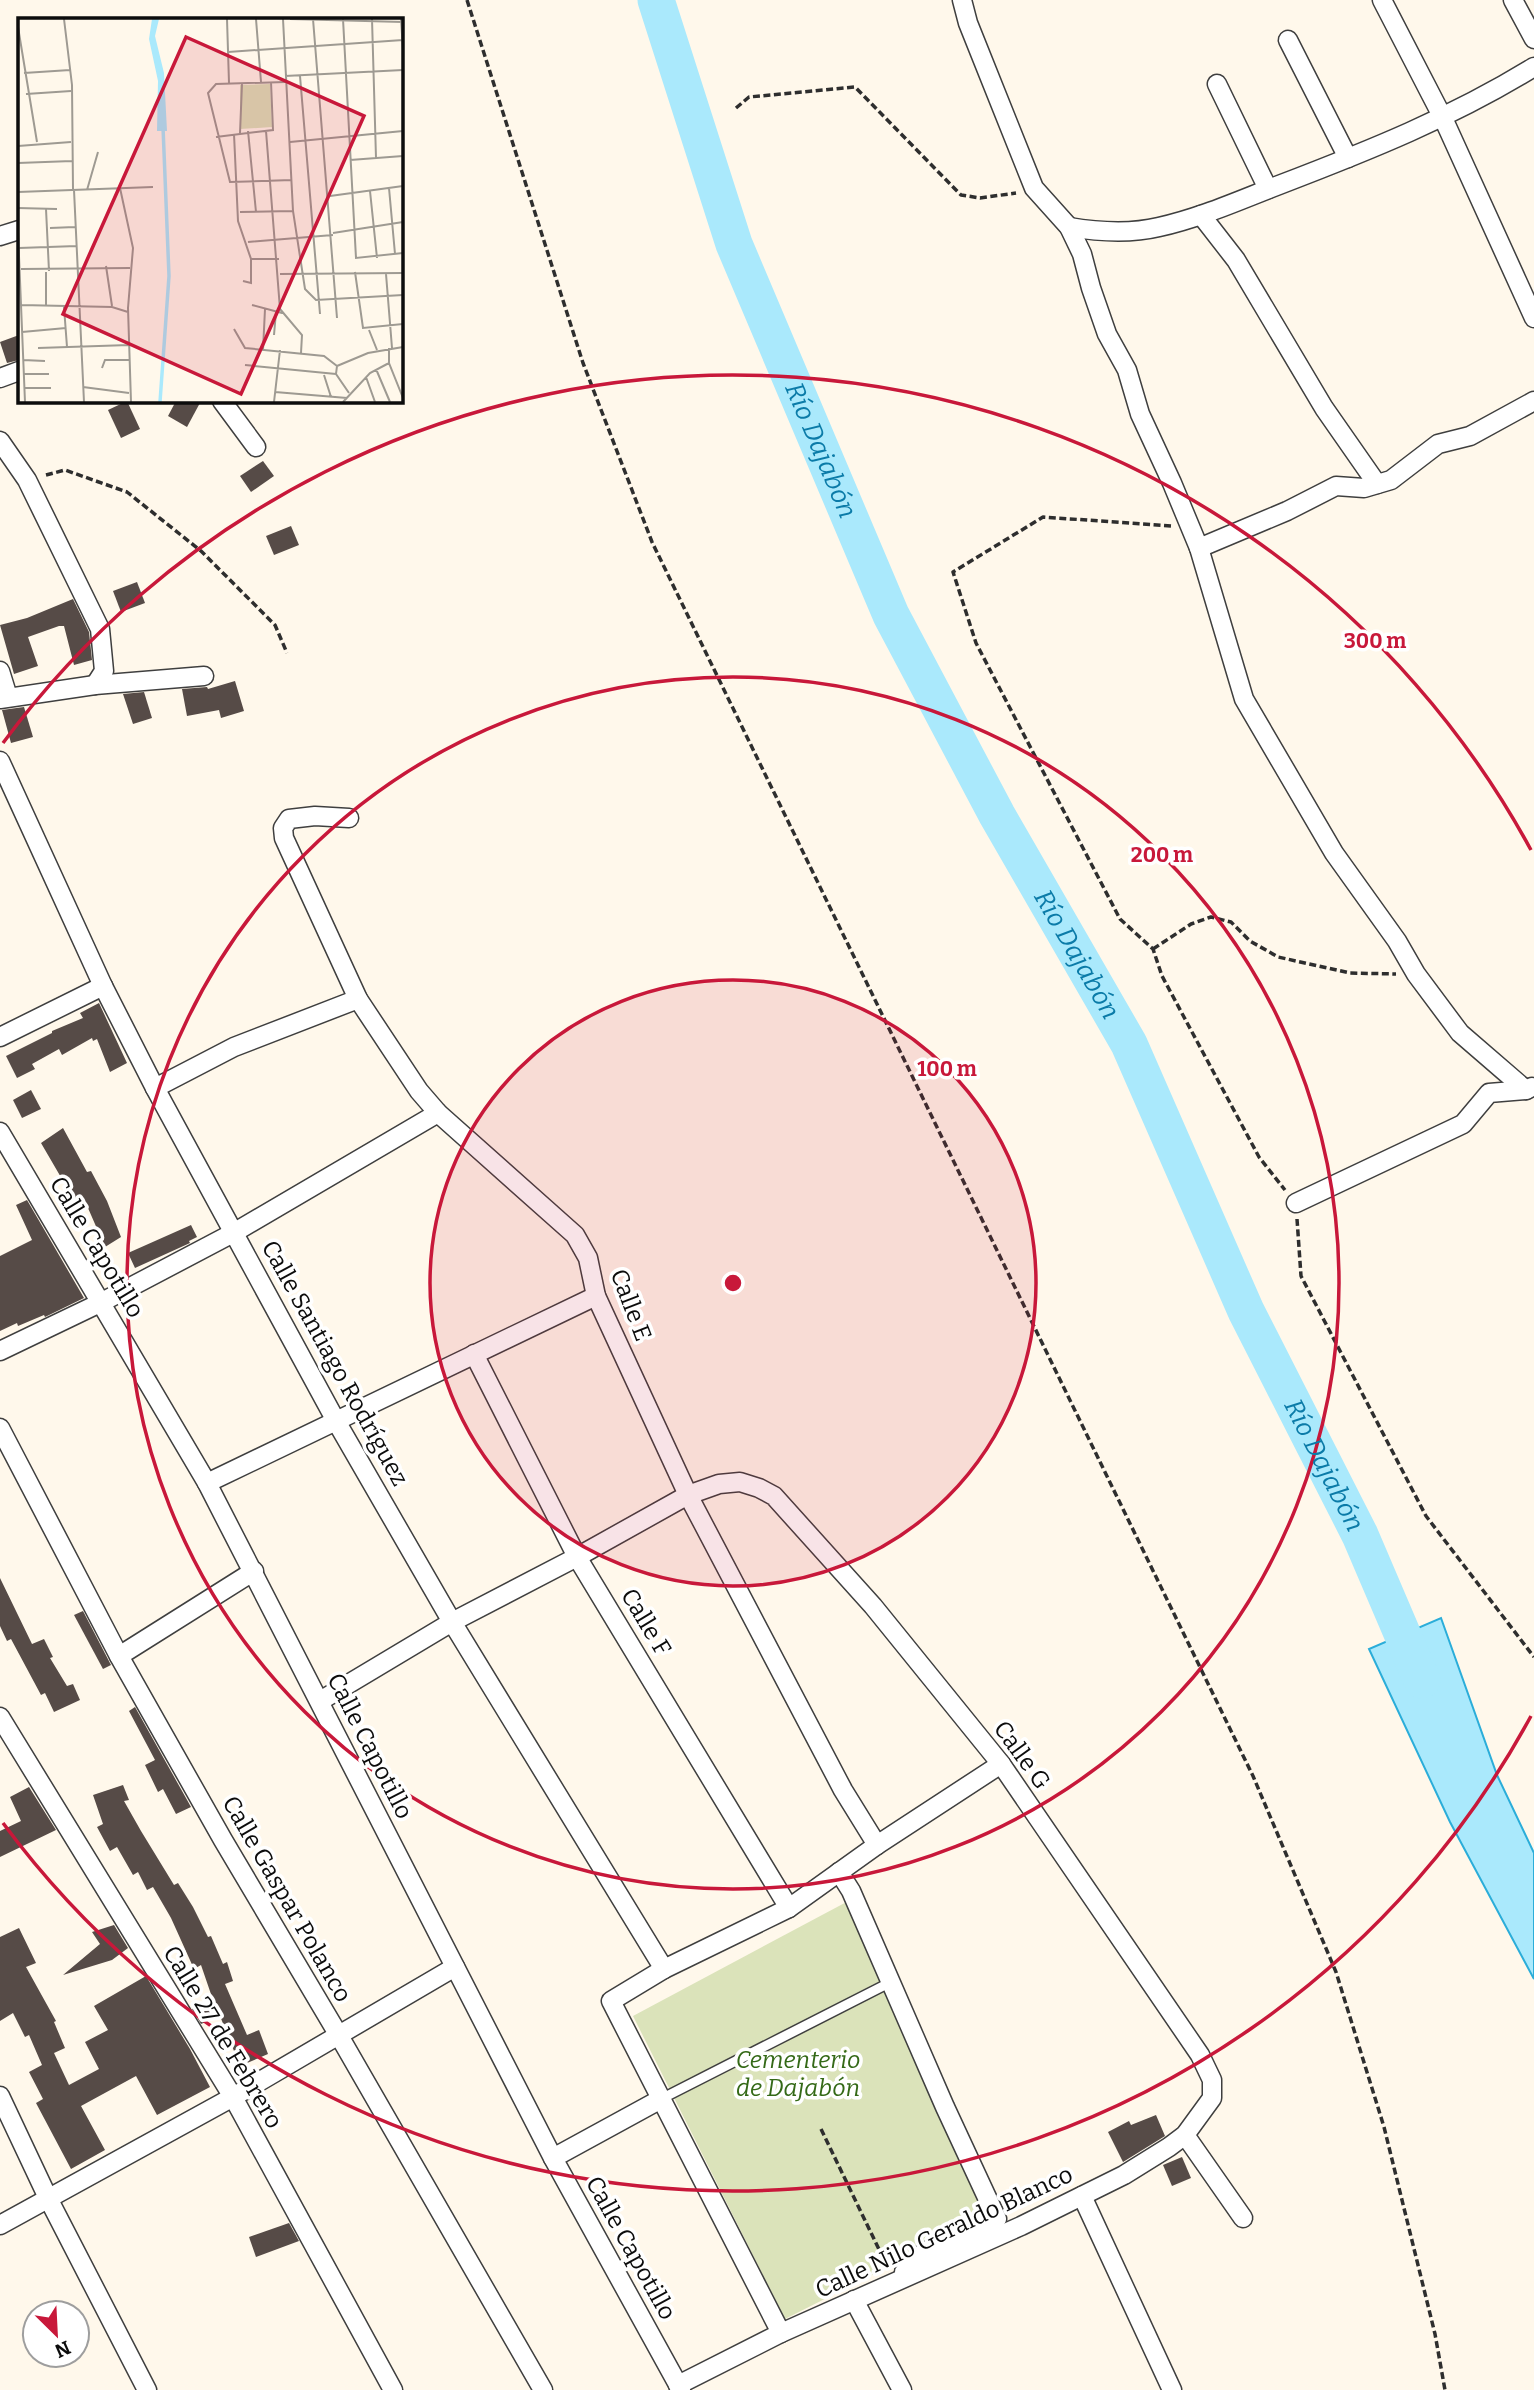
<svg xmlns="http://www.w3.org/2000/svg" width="1534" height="2390" viewBox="0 0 1534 2390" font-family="Bitter,serif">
<rect width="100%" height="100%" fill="#fff8eb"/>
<!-- cemetery -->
<polygon fill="#dbe3ba" points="854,1898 993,2214 785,2319 633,2016"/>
<!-- water -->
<polygon fill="#aae9fc" stroke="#2badd9" stroke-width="2" points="1441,1618 1497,1775 1534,1853 1534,1979 1450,1822 1369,1649"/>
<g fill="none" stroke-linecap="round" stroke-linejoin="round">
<!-- river -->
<path stroke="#aae9fc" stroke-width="37" id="s1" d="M656,0L734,244L891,615L997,815L1129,1044L1246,1311L1360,1535L1422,1680"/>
</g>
<!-- building -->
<g fill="#564b47">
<polygon points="19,335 19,360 7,363 0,342"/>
<polygon points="127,401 140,429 121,438 108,410"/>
<polygon points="176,401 201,401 187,427 168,416"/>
<polygon points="263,461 274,476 251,492 240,476"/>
<polygon points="291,526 299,545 274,555 266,536"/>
<polygon points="137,582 145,603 121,612 113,591"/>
<polygon points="73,599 89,632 92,660 74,665 64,626 59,626 28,637 38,666 14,674 0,625 27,618"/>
<polygon points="235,681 244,711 221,718 219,710 187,716 182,689 207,687 208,689"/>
<polygon points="144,692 152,718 133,724 123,694"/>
<polygon points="24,707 33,737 11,743 2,710"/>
<polygon points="99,1003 127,1063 110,1072 97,1039 93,1041 92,1038 62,1055 59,1049 32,1064 35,1069 17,1078 6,1056 52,1033 52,1031 83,1018 80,1013"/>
<polygon points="31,1090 41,1109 22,1118 13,1100"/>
<polygon points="63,1128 87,1172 91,1171 107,1201 121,1237 105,1247 88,1208 82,1210 75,1197 73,1198 41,1143"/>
<polygon points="27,1200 84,1298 45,1317 44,1315 18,1326 17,1323 0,1331 0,1256 32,1240 16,1205"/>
<polygon points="191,1225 197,1237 189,1241 190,1243 135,1268 128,1253"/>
<polygon points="0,1578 32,1644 44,1639 53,1657 50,1658 67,1686 73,1684 80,1700 54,1712 45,1693 41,1695 11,1639 7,1641 0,1626"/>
<polygon points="83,1611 111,1665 103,1669 74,1615"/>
<polygon points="135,1707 191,1807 176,1814 163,1789 158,1792 145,1765 155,1760 129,1711"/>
<polygon points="123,1785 129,1800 124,1801 141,1831 174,1885 178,1883 193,1907 208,1937 211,1936 223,1964 227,1962 233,1981 225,1984 247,2035 259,2030 268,2054 240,2066 220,2016 201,2024 192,2009 213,2000 201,1965 194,1969 171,1918 153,1887 147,1890 138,1872 133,1875 117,1847 110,1851 97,1827 103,1824 93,1795"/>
<polygon points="29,1787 56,1830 0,1857 0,1831 21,1821 10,1797"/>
<polygon points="114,1925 128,1948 112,1960 63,1975 100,1944 92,1932"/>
<polygon points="19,1928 36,1963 26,1967 56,2021 54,2022 65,2048 54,2053 69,2085 99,2069 85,2042 108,2030 94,2006 146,1976 190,2049 210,2087 157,2115 136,2076 81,2106 105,2150 71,2169 36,2103 43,2099 29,2072 42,2065 29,2035 25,2037 13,2013 0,2021 0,1937"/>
<polygon points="1156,2115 1165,2136 1123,2162 1108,2132 1129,2121 1131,2125"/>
<polygon points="1182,2157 1191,2178 1172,2186 1163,2165"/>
<polygon points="289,2223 299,2241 256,2257 249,2237"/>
</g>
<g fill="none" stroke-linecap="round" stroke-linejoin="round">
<!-- lane casing -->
<g stroke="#3f3f3f" stroke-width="12">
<polyline id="lane" points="661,2099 891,1982"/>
</g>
<!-- street casing -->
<g stroke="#3f3f3f" stroke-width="21">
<g id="street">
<polyline points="962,0 968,23 1034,188 1069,227 1082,254 1091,288 1107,334 1127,370 1140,414 1172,483 1199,548 1244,699 1334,853 1397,941 1416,974 1460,1033 1526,1090"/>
<polyline points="1382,0 1443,118 1534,318"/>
<polyline points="1513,0 1534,39"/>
<polyline points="1288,40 1348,158"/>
<polyline points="1217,84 1268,189"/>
<polyline points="1201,215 1236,260 1324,408 1377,484"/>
<path d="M1069,227C1099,232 1130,234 1159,227C1200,218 1240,200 1279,185C1368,151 1453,117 1534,67"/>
<polyline points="0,236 19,230"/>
<polyline points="0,378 19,371"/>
<polyline points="222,401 256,447"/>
<polyline points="0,441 27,480 100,629 104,671 95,685"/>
<polyline points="1199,548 1287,511 1336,486 1364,488 1391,480 1438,444 1470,436 1534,401"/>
<polyline points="0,671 8,697"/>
<polyline points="0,699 95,685 204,676"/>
<polyline points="0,761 103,986 155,1088 336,1421 452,1622 664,1969"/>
<polyline points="349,818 315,816 289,819 283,828 284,838 358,999 419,1091 438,1113 575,1235 588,1258 596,1296 688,1495 843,1790 877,1845"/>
<polyline points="0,1037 103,986"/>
<polyline points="155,1088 234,1047 358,999"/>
<polyline points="0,1132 207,1483 553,2158 681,2390"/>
<polyline points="1296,1203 1463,1124 1489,1093 1526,1090 1532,1087"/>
<polyline points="0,1351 102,1302 235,1232 438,1113"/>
<polyline points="474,1354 577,1557 789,1908"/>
<polyline points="0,1428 119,1656 223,1840 338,2034 543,2390"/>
<polyline points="207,1483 596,1296"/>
<polyline points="119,1656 254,1571"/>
<polyline points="320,1701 452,1622 577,1557 688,1495 719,1484 740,1482 759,1488 774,1496 873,1606 1001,1764 1200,2055 1212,2080 1212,2098 1185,2135 1169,2147 1124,2175 1021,2226 781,2333 678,2385"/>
<polyline points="0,1717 233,2097 393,2390"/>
<polyline points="839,1872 851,1891 945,2107 997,2219 924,2252 904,2272"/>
<polyline points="0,2096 48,2198 147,2390"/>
<polyline points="1185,2135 1243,2218"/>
<polyline points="553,2158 661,2099"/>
<polyline points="1082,2196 1172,2390"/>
<polyline points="0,2225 233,2097 455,1967"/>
<polyline points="854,2300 902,2390"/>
<polyline points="781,2333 611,2001 664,1969 789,1908 877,1845 1001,1764"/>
</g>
</g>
<!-- path -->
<g stroke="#2e2e2e" stroke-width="3.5" stroke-dasharray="7 3.5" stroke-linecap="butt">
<polyline points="467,0 583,363 652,542 1253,1776 1336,1972 1384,2127 1435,2334 1445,2390"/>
<polyline points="736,108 749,97 855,87 961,195 980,198 1016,193"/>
<polyline points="46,475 65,470 127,492 201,551 275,625 287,653"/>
<polyline points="1171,526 1043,517 953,572 976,643 1120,919 1153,949 1162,976 1259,1157 1285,1190"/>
<polyline points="1153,949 1191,924 1211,917 1231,922 1250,941 1278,957 1350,973 1396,974"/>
<polyline points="1297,1219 1301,1276 1426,1516 1534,1657"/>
<polyline points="821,2129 887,2266"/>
</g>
<!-- lane -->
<use href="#lane" stroke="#fff" stroke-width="9"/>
<!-- street -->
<use href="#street" stroke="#fff" stroke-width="18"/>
</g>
<!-- distance rings -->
<circle cx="733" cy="1283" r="303" fill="#c8183a" fill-opacity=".12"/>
<g fill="none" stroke="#c8183a" stroke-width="3.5">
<circle cx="733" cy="1283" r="303"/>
<circle cx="733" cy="1283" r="606"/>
<path d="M1531 1716A908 908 0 0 1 3 1823M3 743A908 908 0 0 1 1531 850"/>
</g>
<g text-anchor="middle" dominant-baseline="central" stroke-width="7" stroke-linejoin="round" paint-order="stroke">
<!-- street labels -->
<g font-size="24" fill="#0c0c0c" stroke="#fff">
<text transform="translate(97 1247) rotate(59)">Calle Capotillo</text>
<text transform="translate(631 1305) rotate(69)">Calle E</text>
<text transform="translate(335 1363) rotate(61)">Calle Santiago Rodríguez</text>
<text transform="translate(646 1622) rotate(59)">Calle F</text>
<text transform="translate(370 1746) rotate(63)">Calle Capotillo</text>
<text transform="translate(1022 1755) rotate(54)">Calle G</text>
<text transform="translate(287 1899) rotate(60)">Calle Gaspar Polanco</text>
<text transform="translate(223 2037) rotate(59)">Calle 27 de Febrero</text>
<text transform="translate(944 2232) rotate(-25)">Calle Nilo Geraldo Blanco</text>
<text transform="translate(631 2248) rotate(61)">Calle Capotillo</text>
</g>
<!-- park labels -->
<g font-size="24" font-style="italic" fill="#346917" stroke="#fff">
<text x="798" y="2060">Cementerio<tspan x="798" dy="28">de Dajabón</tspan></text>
</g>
<!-- water labels -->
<g font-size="26" font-style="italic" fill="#0b7ba8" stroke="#fff">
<text stroke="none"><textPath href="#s1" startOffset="480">Río Dajabón</textPath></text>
<text stroke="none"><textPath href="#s1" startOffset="1046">Río Dajabón</textPath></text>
<text stroke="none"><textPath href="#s1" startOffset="1614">Río Dajabón</textPath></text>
</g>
</g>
<!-- overview -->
<g transform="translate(18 18)">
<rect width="385" height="385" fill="#fff8eb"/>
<path d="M252,66L254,109L222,111V67Z" fill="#dbe3ba"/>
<path d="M134,1H141L137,18L146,55L149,113H139L140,63L131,21Z" fill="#aae9fc"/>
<path fill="none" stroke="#aae9fc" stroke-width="3.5" d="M142,384L151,258L145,109"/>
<path fill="none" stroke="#9e9a92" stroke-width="2" d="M46,1L54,67L55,172M209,1L211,65M238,1L243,64M265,1L275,193L287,271L298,282L385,277M272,1L385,4M295,1L319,300M325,1L338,240L385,235M354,1L358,140M383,1L385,32M0,9L19,124M210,34L385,22M6,55L52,52M267,58L385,52M282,58L302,296M267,64L198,66L190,75L212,164L274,162M8,76L53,73M230,113L238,194M248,113L262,291L284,317L283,335M222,115L224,66M216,116L220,203L233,241V265L225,263M198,119L255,112L253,64M272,124L385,113M0,128L53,124M332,142L385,138M0,145L54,143M102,170L115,230L110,290L113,384M371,170L377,236M56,172L66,384M69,172L80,134M352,173L359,240M0,174L135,169M312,178L385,168M0,190L39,191M28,191L31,253M222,194L275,193M32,210L57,209M0,214L7,384M315,215L385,204M230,224L315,217M1,230L59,228M233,241H261M88,248L94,288M3,251L112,250M337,254L345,310L385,306M262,256L385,255M368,256L374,330M3,287L94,289L110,294M234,287L264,295M28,289V254M46,289L49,329M216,311L227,330L306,338L319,348M351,312L359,332M4,314L48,310M256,317L258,294M20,330L111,327M371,330V345L385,380M245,332L247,291M5,342L27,343M227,347L318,356M319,348L350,335L385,329M319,348L318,356L331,375M84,350L87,342H111M358,351L372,384M6,356H31M306,357L313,379M348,359L357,384M65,369L111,375M7,370H33M257,374L329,380M256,384L262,332M325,384L352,355L371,345"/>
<path fill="#c8183a" fill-opacity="0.15" stroke="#c8183a" stroke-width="3.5" d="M168,19L346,98L223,376L45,296Z"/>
<rect width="385" height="385" fill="none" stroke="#0c0c0c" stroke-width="3.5"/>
</g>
<circle cx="733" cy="1283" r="10" fill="#c8183a" stroke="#fff" stroke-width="3.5"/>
<g font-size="21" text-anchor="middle" font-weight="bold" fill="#c8183a" stroke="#fff" stroke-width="7" stroke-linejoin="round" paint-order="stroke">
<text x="1375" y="648">300 m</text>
<text x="1162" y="862">200 m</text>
<text x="947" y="1076">100 m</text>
</g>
<!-- north arrow -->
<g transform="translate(56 2334) rotate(156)"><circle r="33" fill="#ffffff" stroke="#9e9e9e" stroke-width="2"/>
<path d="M0-5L12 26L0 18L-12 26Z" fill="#c8183a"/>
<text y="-10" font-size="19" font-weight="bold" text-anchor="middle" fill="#0c0c0c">N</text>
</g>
</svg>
